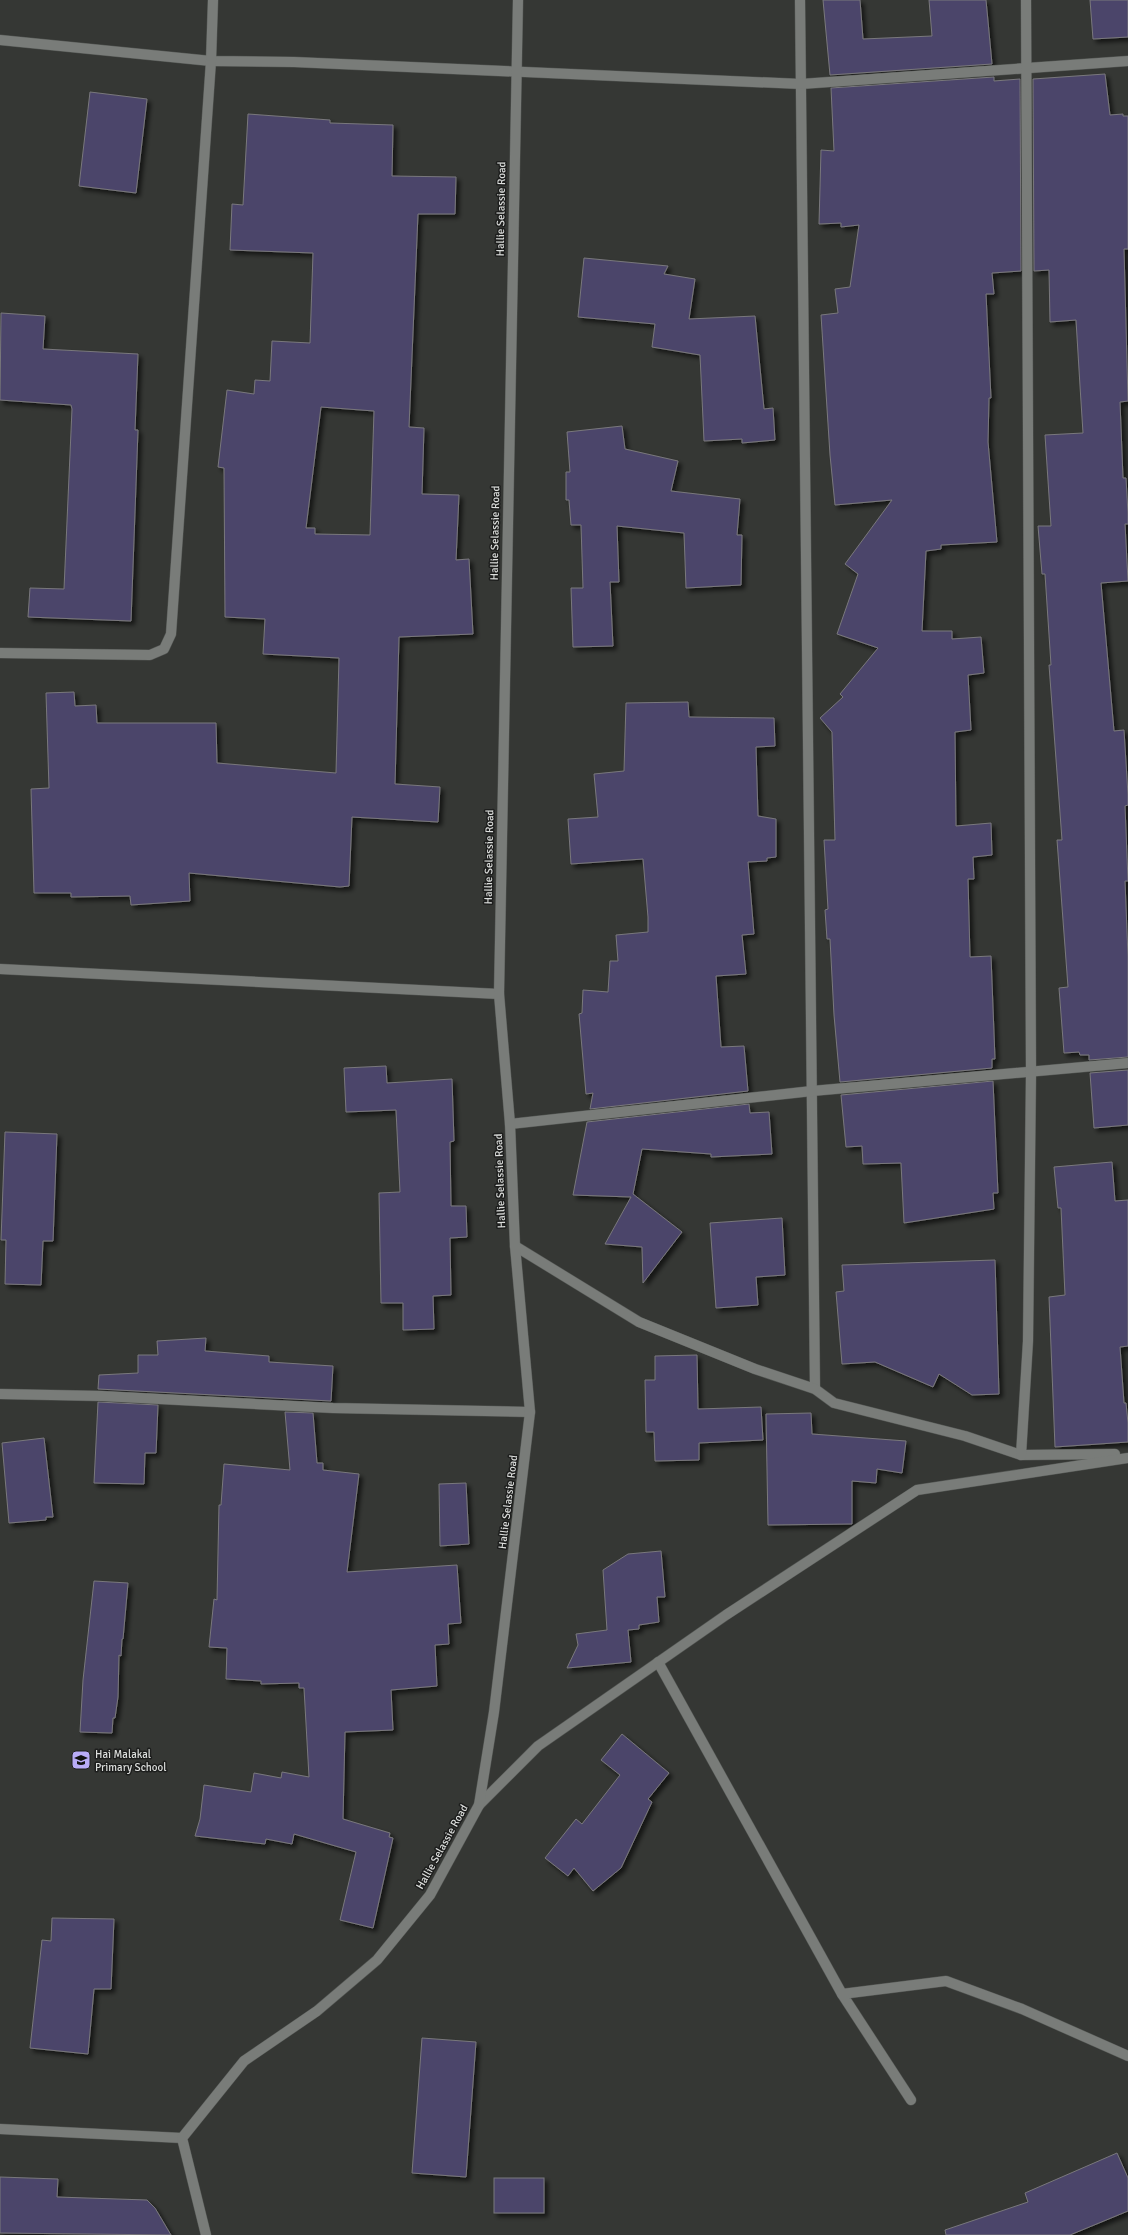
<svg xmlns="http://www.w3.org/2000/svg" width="1128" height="2235" viewBox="0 0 1128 2235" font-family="Signika,sans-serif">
<defs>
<filter id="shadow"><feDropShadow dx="3.5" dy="3.5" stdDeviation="2" flood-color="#0009"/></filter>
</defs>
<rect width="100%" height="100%" fill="#353734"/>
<!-- building -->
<g fill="#4c456a" stroke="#79787c" fill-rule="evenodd" filter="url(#shadow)">
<polygon points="823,0 860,0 863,39 932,36 929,0 986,0 992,64 830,75"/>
<polygon points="1090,0 1128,0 1128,37 1093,39"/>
<polygon points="1105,74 1110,115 1123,114 1123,116 1128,116 1128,249 1124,249 1128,401 1120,402 1123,478 1126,478 1128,514 1128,524 1125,524 1128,581 1101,583 1114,731 1124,730 1128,795 1128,805 1125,806 1128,881 1125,881 1128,957 1128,1057 1089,1060 1089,1055 1080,1055 1079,1052 1064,1053 1059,988 1068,987 1057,840 1062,840 1049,665 1051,665 1045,574 1042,574 1038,526 1051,526 1045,435 1083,433 1080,386 1076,320 1050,322 1049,270 1034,271 1033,79"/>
<polygon points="994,77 994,81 1020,79 1021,271 992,273 994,294 986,294 991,398 989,398 988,442 997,542 941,545 941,549 926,551 922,631 952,631 952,639 981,637 984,673 968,675 971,730 955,732 956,826 991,823 992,855 973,857 974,879 968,879 970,957 991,956 995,1059 992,1059 992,1068 840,1082 834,1015 830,939 827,939 825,910 828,909 824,840 835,840 832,732 820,718 843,697 840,694 878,648 837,634 858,574 845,564 892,500 835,505 830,455 821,315 838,313 835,289 850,287 859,225 841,227 841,223 819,224 821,150 834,151 831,88"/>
<polygon points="90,92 147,99 136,193 79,186"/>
<path d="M248,114L330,120V123L393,125L392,176L456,177L455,214H418L409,427L424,428L422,494L459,495L456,560L469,559L473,634L399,637L395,784L440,787L438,822L352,817L349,886L340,887L189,873L190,901L131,905L130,896L71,897V893H34L31,789L49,788L46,693L74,692L75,706L96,705L97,723H216L217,763L336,773L339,658L263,654L265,619L225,617L224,468L218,467L227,390L254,394L255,380L270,381L272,341L310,343L313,253L230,250L232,204L243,205ZM321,407L374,411L370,535L315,534V528H306Z"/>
<polygon points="584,258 668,266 664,274 695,279 689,319 755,316 764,409 773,408 775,440 742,443 742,439 704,441 700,355 652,347 655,324 578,317"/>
<polygon points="1,313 45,316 43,349 138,354 135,430 138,430 131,621 28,617 30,588 64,589 72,409 71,405 0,400"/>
<polygon points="622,426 625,449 678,461 671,491 740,499 737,535 742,535 741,585 686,588 684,533 617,526 619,582 610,582 613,646 573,647 571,588 583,588 581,525 571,525 569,500 566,500 566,472 570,472 567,432"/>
<polygon points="688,702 689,717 774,718 775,746 756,747 758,816 776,819 776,857 767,858 767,861 748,862 754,934 742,935 746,974 716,976 721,1047 744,1046 748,1091 590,1109 593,1093 586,1094 579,1014 582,1013 583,990 608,992 610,961 618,961 616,935 648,932 648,917 643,859 571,864 568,819 598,817 594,774 624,771 626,703"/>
<polygon points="386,1066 387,1083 452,1079 454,1141 450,1142 451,1206 466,1206 467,1237 450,1238 451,1295 433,1296 434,1329 403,1330 403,1303 381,1303 379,1193 400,1192 396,1110 346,1112 344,1068"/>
<polygon points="1128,1070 1128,1125 1094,1128 1090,1073"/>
<polygon points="993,1081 998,1193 993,1193 994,1209 904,1223 901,1163 863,1164 862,1146 846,1147 841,1095"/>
<polygon points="749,1104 750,1113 769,1112 772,1154 711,1157 711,1154 642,1149 633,1194 682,1232 643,1283 642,1247 605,1244 631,1197 573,1195 587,1122"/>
<polygon points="5,1132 57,1134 53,1241 43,1241 41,1285 5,1284 6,1240 1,1240"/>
<polygon points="1112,1162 1115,1201 1128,1200 1128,1346 1120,1347 1124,1403 1126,1403 1128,1423 1128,1442 1055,1447 1049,1297 1065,1295 1061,1208 1058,1208 1054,1167"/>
<polygon points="782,1218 785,1275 756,1277 758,1305 716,1308 710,1223"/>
<polygon points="995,1260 999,1394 972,1395 939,1374 933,1387 875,1362 842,1364 836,1292 844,1291 842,1265"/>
<polygon points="206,1338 205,1351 269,1356 269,1362 333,1366 331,1401 98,1389 99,1375 138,1373 138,1355 158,1355 157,1341"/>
<polygon points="697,1355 698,1409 761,1407 763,1440 699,1443 699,1460 655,1461 654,1432 646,1432 645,1380 655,1380 655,1356"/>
<polygon points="98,1402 158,1405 156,1453 145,1453 144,1484 94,1483"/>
<polygon points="285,1412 313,1413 317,1463 323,1463 323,1470 359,1474 347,1572 457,1565 461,1623 448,1624 449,1644 435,1645 437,1686 391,1690 393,1730 345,1732 343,1819 390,1833 389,1837 393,1838 373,1928 340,1920 356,1852 294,1834 292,1844 266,1839 265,1844 195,1836 200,1819 204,1785 251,1792 254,1773 281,1778 282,1772 309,1777 304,1688 299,1688 299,1683 261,1684 261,1681 226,1679 227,1648 209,1647 214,1599 217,1600 219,1505 221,1505 224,1464 290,1470"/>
<polygon points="811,1413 812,1434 906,1441 902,1473 877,1469 876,1483 852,1481 852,1524 768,1525 766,1414"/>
<polygon points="44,1438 53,1517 46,1517 46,1520 9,1523 2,1443"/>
<polygon points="466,1483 469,1544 440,1546 439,1484"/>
<polygon points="661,1551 665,1597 657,1597 659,1622 639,1625 639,1629 628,1630 631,1662 567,1668 578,1645 576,1634 607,1630 603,1570 628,1554"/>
<polygon points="94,1581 128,1583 123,1639 122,1639 121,1656 119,1655 118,1697 115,1718 113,1718 112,1733 80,1732 83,1680"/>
<polygon points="622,1734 669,1773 648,1799 652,1802 621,1868 593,1891 574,1868 568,1876 545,1858 576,1819 582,1824 620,1775 601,1760"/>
<polygon points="52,1918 114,1919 111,1989 94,1989 88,2054 30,2048 42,1940 51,1941"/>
<polygon points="422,2038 476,2042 466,2177 412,2173"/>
<polygon points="1117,2153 1128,2178 1128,2211 1070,2235 946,2235 945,2230 1028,2202 1025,2193"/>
<polygon points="0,2177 58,2179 57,2197 147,2200 155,2208 171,2235 0,2233"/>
<rect x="494" y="2178" width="50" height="35"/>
</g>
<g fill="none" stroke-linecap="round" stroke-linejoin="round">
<!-- minor casing -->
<g stroke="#525552" stroke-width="11">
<g id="minor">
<polyline points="800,0 815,1389"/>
<polyline points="0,40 211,61 294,62 801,84 1128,61"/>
<polyline points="0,653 150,655 164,649 171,634 211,61 213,0"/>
<polyline points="0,969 499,994"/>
<polyline points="510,1124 812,1091 1128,1063"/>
<polyline points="515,1246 639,1322 755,1369 815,1389 834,1403 965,1436 1021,1455 1115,1454"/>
<polyline points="0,1394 102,1396 333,1408 530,1412"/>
<polyline points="1021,1455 1028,1341 1031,1073 1026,0"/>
<polyline points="658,1662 842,1994"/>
<polyline points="479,1805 538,1746 726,1615 917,1490 1128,1458"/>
<polyline points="911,2100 842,1994 946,1981 1022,2009 1128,2056"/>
<polyline points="0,2129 182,2138"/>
<polyline points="206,2235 182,2138 244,2061 317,2011 377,1960 430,1895 479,1805 494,1712 530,1412 515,1246 510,1124 499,994 518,0"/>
</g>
</g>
<!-- minor -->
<use href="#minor" stroke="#797c79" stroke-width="10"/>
</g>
<!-- icons -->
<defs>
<g id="school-square" transform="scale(1)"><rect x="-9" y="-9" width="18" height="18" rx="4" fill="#b8abf7" stroke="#1d1e1d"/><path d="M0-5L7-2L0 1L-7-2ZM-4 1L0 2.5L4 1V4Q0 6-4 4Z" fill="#111"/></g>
</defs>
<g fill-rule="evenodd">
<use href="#school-square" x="81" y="1760"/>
</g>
<g text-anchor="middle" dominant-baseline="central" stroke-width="3" stroke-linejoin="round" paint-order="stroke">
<!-- street labels -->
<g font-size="11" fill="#dddfdd" stroke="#1d1e1d">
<text transform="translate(501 209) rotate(-89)">Hallie Selassie Road</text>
<text transform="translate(495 533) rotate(-89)">Hallie Selassie Road</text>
<text transform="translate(489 857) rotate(-89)">Hallie Selassie Road</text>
<text transform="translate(500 1181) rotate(-92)">Hallie Selassie Road</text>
<text transform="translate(508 1502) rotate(-83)">Hallie Selassie Road</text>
<text transform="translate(442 1847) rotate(-61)">Hallie Selassie Road</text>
</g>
<!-- poi labels -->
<g font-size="11" fill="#dddfdd" stroke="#1d1e1d" text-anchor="start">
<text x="95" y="1754">Hai Malakal<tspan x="95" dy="13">Primary School</tspan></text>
</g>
</g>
</svg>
